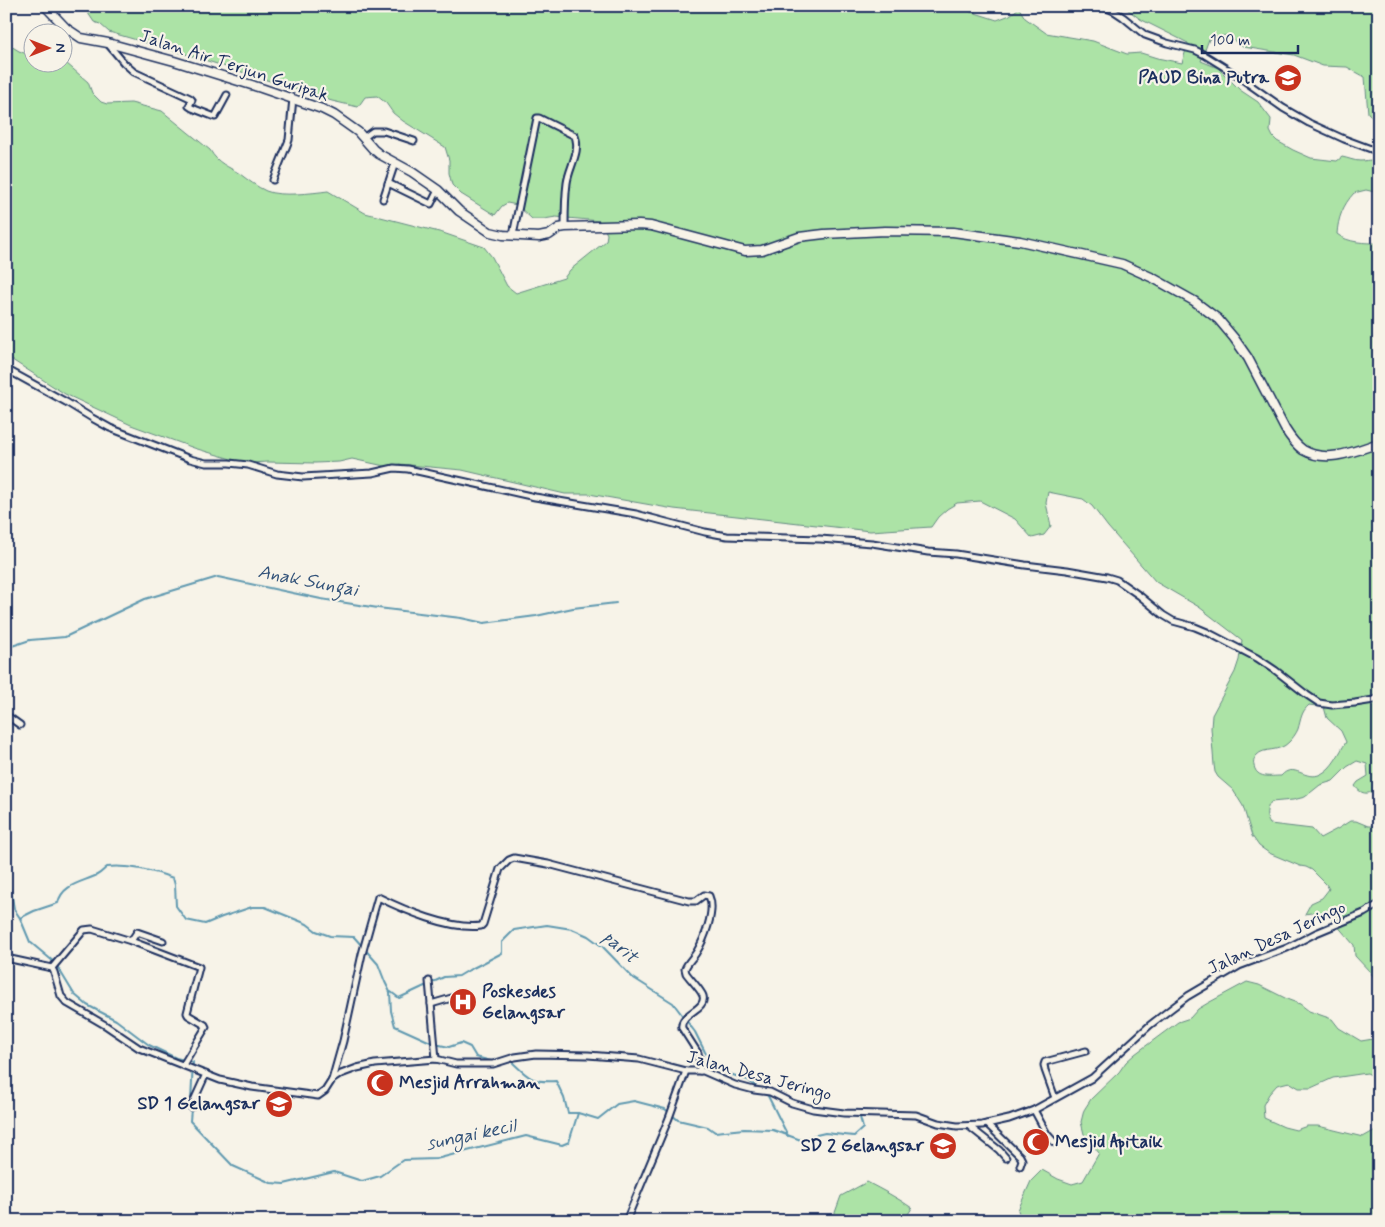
<svg xmlns="http://www.w3.org/2000/svg" width="1385" height="1227" viewBox="0 0 1385 1227" font-family="Mynerve,sans-serif">
<rect width="100%" height="100%" fill="#f7f3e8"/>
<filter id="ink" filterUnits="userSpaceOnUse"><feTurbulence type="fractalNoise" baseFrequency=".02" numOctaves="2"/><feDisplacementMap in="SourceGraphic" scale="10" xChannelSelector="R" yChannelSelector="G"/><feConvolveMatrix kernelMatrix="1 2 1 2 8 2 1 2 1" color-interpolation-filters="sRGB"/></filter>
<g filter="url(#ink)">
<!-- green -->
<g fill="#ace3a6" stroke="#648982" fill-rule="evenodd">
<path d="M83,6H963V9L997,20L1010,15L1019,8L1025,18L1046,33L1093,41L1127,54L1141,53L1157,58L1182,63L1188,43L1140,19L1123,6H1379V123L1368,113L1365,77L1347,67L1323,66L1294,55L1243,47L1238,44L1228,35L1209,39L1201,61L1218,68L1240,90L1258,102L1271,119L1270,131L1273,137L1277,141L1293,150L1311,158L1337,161L1342,157C1348,158 1354,161 1360,161C1367,161 1369,159 1378,161L1379,159V193L1366,190L1354,193C1343,205 1338,218 1337,234C1348,243 1365,243 1379,243V789C1369,794 1362,796 1355,786L1358,782L1368,776L1367,764L1357,761L1347,767L1333,781L1320,785L1305,797L1293,800L1271,802C1266,808 1265,817 1270,824L1312,829L1320,838L1339,828L1350,821H1356L1368,826H1374L1379,822V985L1371,973L1355,956L1354,945L1329,916L1317,912L1305,914L1311,903L1322,898L1329,889L1326,884L1312,870L1306,867L1300,866L1269,853L1259,846L1252,836L1243,806L1233,790L1218,777L1215,772L1214,765L1211,728L1212,715L1235,672L1239,660L1242,640L1199,607L1156,582L1108,527L1092,506L1083,499L1048,492L1046,503L1051,526L1044,535L1032,538L1015,519L980,501L957,503L947,509L938,517L931,527L870,531L674,509L589,494H565L462,470L399,464L394,468L352,459L339,462L315,463L268,462L249,463L238,461L194,448L131,425L65,394L9,358V359L6,358V43L19,51L32,56V62H63L66,63L88,82L92,93L101,102L107,104L131,103L162,111L210,150C218,164 228,166 240,174C248,180 257,187 266,191C280,197 313,193 328,191L365,213L443,233L484,247L492,257L507,286L516,293L564,278L570,270L606,241L607,234L600,221L556,217L544,219H532L517,205L507,203L502,206L495,215L461,194L452,185L449,173V160L445,147L403,121L393,113L386,103L377,96L365,97L358,107L332,101L192,56L109,32L100,24L94,22L90,16ZM1309,705L1324,707L1327,718L1341,731L1346,742C1339,753 1333,768 1321,774C1305,782 1294,761 1281,776C1270,776 1257,779 1254,766C1253,762 1254,758 1257,755C1264,747 1279,753 1289,742C1292,739 1296,734 1298,729C1301,719 1301,712 1309,705Z"/>
<polygon points="1247,982 1259,985 1289,1000 1300,1004 1309,1011 1332,1019 1339,1028 1361,1041 1379,1038 1379,1079 1367,1073 1333,1078 1311,1088 1299,1088 1289,1082 1277,1085 1269,1094 1263,1105 1264,1118 1284,1127 1296,1130 1307,1126 1318,1126 1363,1137 1379,1128 1379,1221 1021,1221 1018,1210 1031,1181 1042,1170 1058,1179 1072,1184 1083,1181 1099,1153 1084,1134 1081,1122 1084,1110 1091,1099 1119,1072 1126,1062 1135,1054 1178,1022 1190,1018 1198,1009 1208,1003"/>
<path d="M867,1182C882,1190 898,1198 912,1208L905,1219L902,1221H832L841,1196Z"/>
</g>
<g fill="none" stroke-linecap="round" stroke-linejoin="round">
<!-- stream -->
<g stroke="#6099b0" stroke-width="2">
<polyline points="6,648 30,640 65,637 145,599 218,577 321,599 378,608 461,618 484,623 536,616 573,608 616,603"/>
<path d="M6,879L11,891L14,909L20,918L34,911L58,903C62,884 83,882 97,875C101,873 104,869 107,867C130,865 151,870 173,878L175,885L176,906L186,920L205,924L222,917L252,907H265L307,924L316,931L330,936L354,937L378,964L385,982L390,992L391,1011L395,1026L435,1044L449,1047L461,1043L470,1047L476,1057L495,1062"/>
<polyline points="20,918 30,942 54,962"/>
<polyline points="57,966 74,994 87,1005 116,1020 149,1045 176,1058 193,1062 191,1101"/>
<polyline points="391,992 399,998 444,977 459,976 469,970 485,962 502,953 502,942 514,930 547,925 572,929 588,936 603,947 632,977 673,1003 695,1032 705,1052 715,1067 730,1074 748,1080 758,1088"/>
<path d="M507,1062L511,1061C528,1077 531,1083 556,1081L564,1098L568,1113H578L598,1119L617,1104L634,1101L665,1109L678,1120L708,1127L715,1132L744,1129L773,1130L801,1140L812,1136L825,1133L854,1136L863,1128L859,1114"/>
<polyline points="764,1093 768,1096 788,1136"/>
<polyline points="191,1109 190,1121 233,1166 271,1183 284,1184 334,1172 362,1181 380,1176 403,1160 436,1159 526,1136 562,1145 569,1142 578,1113"/>
<polyline points="876,1112 898,1112"/>
</g>
<!-- street casing -->
<g stroke="#1b2f5e" stroke-width="9">
<g id="street">
<polyline points="1102,6 1114,11 1123,17 1145,35 1167,43 1195,50 1203,54 1232,72 1283,108 1309,123 1344,139 1379,152"/>
<polyline points="972,8 972,6"/>
<polyline points="108,44 124,63 134,72 190,98 192,100 189,106 192,108 215,117 227,95"/>
<polyline points="363,138 373,131 384,131 414,141"/>
<polyline points="273,180 289,140 293,98"/>
<polyline points="388,183 431,204 438,190"/>
<polyline points="383,199 395,163"/>
<path d="M513,235L537,118H539L575,136C581,152 569,167 567,183C565,198 565,212 565,227"/>
<polyline points="6,369 66,402 92,418 110,428 190,459 206,463 229,463 248,465 277,474 303,477 372,473 394,468 408,469 535,497 636,514 705,532 727,536 820,539 872,543 928,552 956,554 1025,565 1067,570 1107,577 1117,580 1140,596 1163,615 1173,621 1195,627 1207,632 1257,658 1275,670 1307,695 1319,703 1332,705 1355,703 1374,700 1379,697"/>
<polyline points="6,715 20,725"/>
<polyline points="131,941 137,932 163,941"/>
<polyline points="6,958 52,968 54,972 61,996 67,1003 105,1025 139,1048 220,1080 252,1087 318,1096 325,1091 332,1080 341,1074 357,1068 375,1064 436,1059 456,1064 493,1064 515,1057 536,1054 588,1055 639,1059 686,1071 703,1071 735,1085 754,1090 770,1092 792,1103 813,1109 844,1113 916,1115 938,1123 957,1126 982,1125 1009,1119 1034,1110 1092,1078 1150,1025 1172,1008 1188,996 1239,966 1287,948 1316,933 1364,913 1379,904"/>
<polyline points="52,968 84,930 92,929 131,941 199,967 187,1013 188,1015 205,1025 206,1027 183,1065"/>
<polyline points="429,981 436,1059"/>
<polyline points="431,1004 455,997"/>
<path d="M332,1080L343,1041L362,954L378,897C404,910 451,930 481,926L483,924L500,869L509,860L514,858L548,864L689,901H696L704,895L709,896C716,911 704,940 696,953C692,959 687,963 685,969L686,973C690,979 701,990 703,996C707,1010 679,1013 682,1028L698,1053L699,1058L700,1071"/>
<polyline points="1055,1098 1045,1070 1044,1065 1045,1062 1086,1051"/>
<polyline points="191,1107 206,1074"/>
<polyline points="1034,1110 1047,1134 1055,1143"/>
<polyline points="987,1124 1020,1156 1022,1160 1020,1166"/>
<polyline points="970,1127 999,1150 1006,1158"/>
<polyline points="626,1221 669,1118 686,1071"/>
</g>
</g>
<!-- secondary casing -->
<g stroke="#1b2f5e" stroke-width="11">
<path id="secondary" d="M45,6L66,28L81,38L108,43L174,61L261,88L322,109L334,115L358,132L373,149L379,154L412,172L438,190L459,211L490,232L503,235L539,237L549,235L559,228L565,227L639,225L651,226L745,251L762,250L799,237L824,234L885,231L953,232L1020,241L1122,264L1153,278L1194,301L1218,319L1234,338L1248,358L1285,429C1290,437 1296,445 1303,450C1327,464 1355,451 1379,443"/>
</g>
<!-- street -->
<use href="#street" stroke="#f7f3e8" stroke-width="5"/>
<!-- secondary -->
<use href="#secondary" stroke="#f7f3e8" stroke-width="8"/>
</g>
</g>
<!-- icons -->
<defs>
<g id="school-disc" transform="scale(1.4375)"><circle r="9.5" fill="#c8321e" stroke="#f7f3e8"/><path d="M0-5L7-2L0 1L-7-2ZM-4 1L0 2.5L4 1V4Q0 6-4 4Z" fill="#fff"/></g>
<g id="hospital-disc" transform="scale(1.4375)"><circle r="9.5" fill="#c8321e" stroke="#f7f3e8"/><path d="M-5-5h3v3.5h4V-5h3V5h-3V1.5h-4V5h-3Z" fill="#fff"/></g>
<g id="mosque-disc" transform="scale(1.4375)"><circle r="9.5" fill="#c8321e" stroke="#f7f3e8"/><path d="M3.5-4.9A6 6 0 1 0 3.5 4.9A5 5 0 1 1 3.5-4.9Z" fill="#fff"/></g>
</defs>
<g fill-rule="evenodd">
<use href="#school-disc" x="1288" y="78"/>
<use href="#hospital-disc" x="463" y="1002"/>
<use href="#mosque-disc" x="380" y="1083"/>
<use href="#school-disc" x="279" y="1104"/>
<use href="#mosque-disc" x="1036" y="1142"/>
<use href="#school-disc" x="943" y="1146"/>
</g>
<g text-anchor="middle" dominant-baseline="central" stroke-width="4.5" stroke-linejoin="round" paint-order="stroke">
<!-- street labels -->
<g font-size="18" fill="#1b2f5e" stroke="#f7f3e8">
<text transform="translate(234 66) rotate(18)">Jalan Air Terjun Guripak</text>
<text transform="translate(1277 938) rotate(-25)">Jalan Desa Jeringo</text>
<text transform="translate(759 1076) rotate(15)">Jalan Desa Jeringo</text>
</g>
<!-- poi labels -->
<g font-size="18" font-weight="bold" fill="#1b2f5e" stroke="#f7f3e8" text-anchor="end">
<text x="1269" y="78">PAUD Bina Putra</text>
<text x="482" y="992" text-anchor="start">Poskesdes<tspan x="482" dy="21">Gelangsar</tspan></text>
<text x="399" y="1083" text-anchor="start">Mesjid Arrahman</text>
<text x="260" y="1104">SD 1 Gelangsar</text>
<text x="1055" y="1142" text-anchor="start">Mesjid Apitaik</text>
<text x="924" y="1146">SD 2 Gelangsar</text>
</g>
<!-- water labels -->
<g font-size="19" font-style="italic" fill="#325279" stroke="#f7f3e8">
<text transform="translate(308 581) rotate(11)">Anak Sungai</text>
<text transform="translate(620 947) rotate(41)">parit</text>
<text transform="translate(471 1135) rotate(-12)">sungai kecil</text>
</g>
</g>
<!-- margin -->
<rect width="1385" height="1227" fill="none" stroke="#f7f3e8" stroke-width="25"/>
<rect x="12" y="12" width="1360" height="1202" fill="none" stroke="#1b2f5e" stroke-width="2" filter="url(#ink)"/>
<!-- north arrow -->
<g transform="translate(48 48) rotate(90)"><circle r="24" fill="#f7f3e8" stroke="#9fa5b1"/>
<path d="M0-4L9 19L0 12L-9 19Z" fill="#c8321e"/>
<text y="-8" font-size="14" font-weight="bold" text-anchor="middle" fill="#1b2f5e">N</text>
</g>
<!-- scale -->
<path d="M1202 45v8h96v-8" fill="none" stroke="#1b2f5e" stroke-width="2.5"/>
<text x="1210" y="45" font-size="15" fill="#1b2f5e" stroke="#f7f3e8" stroke-width="4" paint-order="stroke">100 m</text>
</svg>
